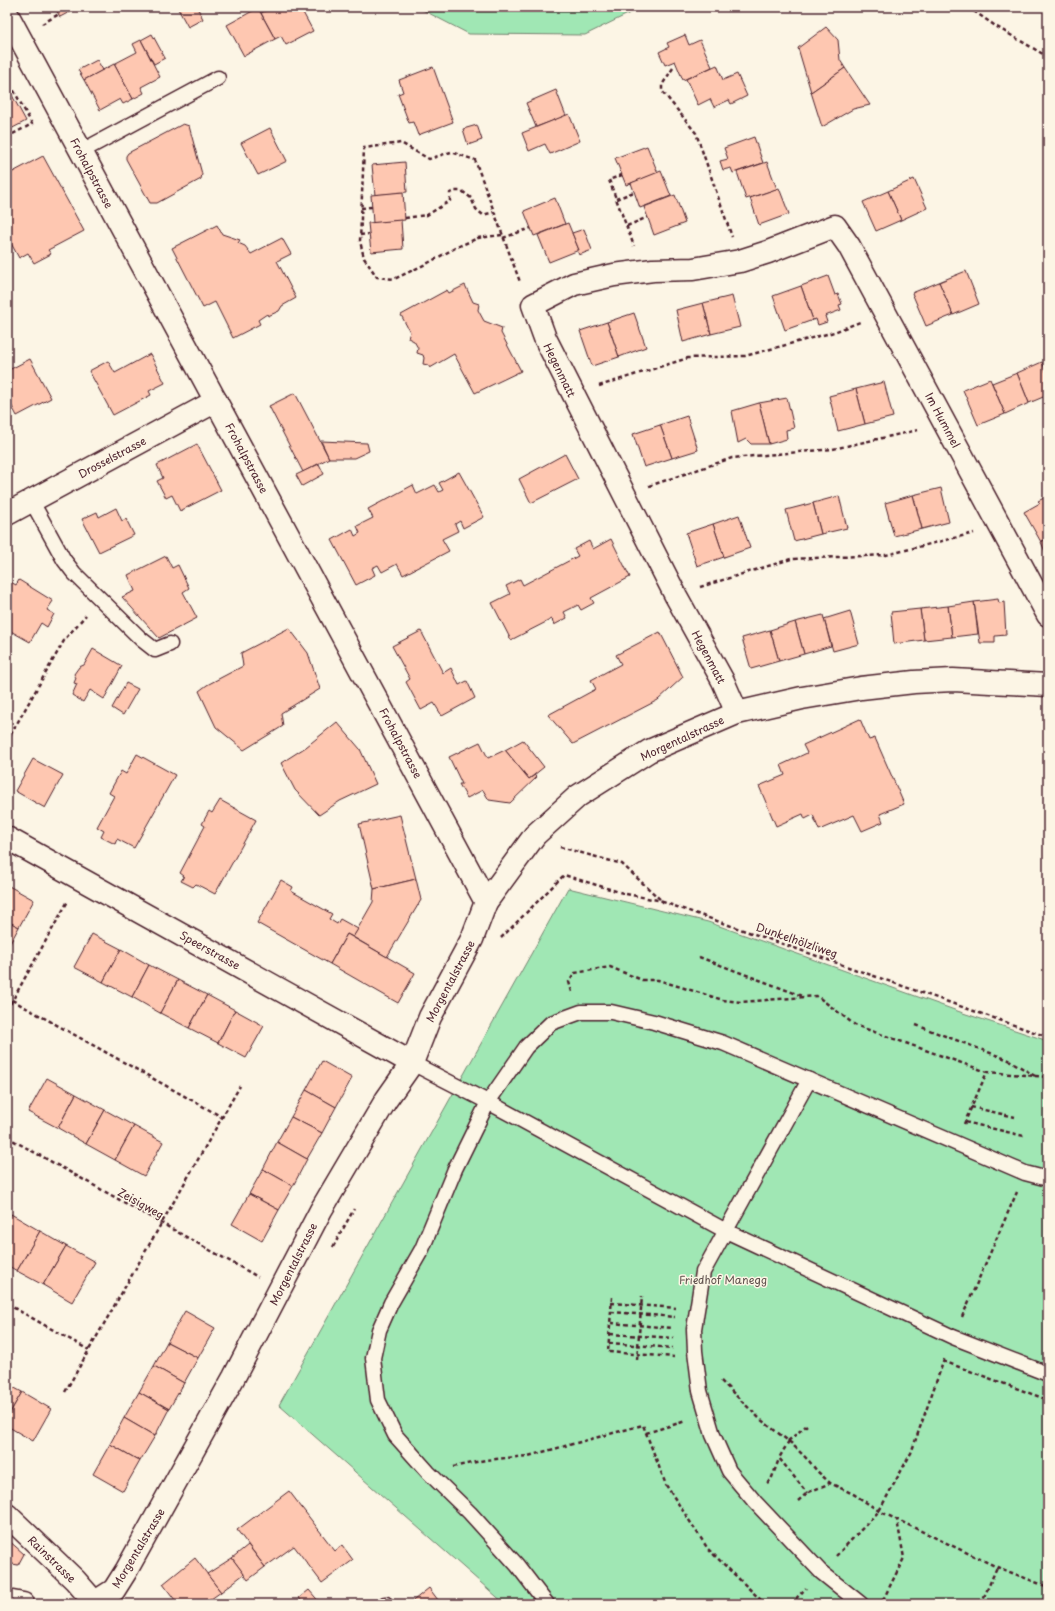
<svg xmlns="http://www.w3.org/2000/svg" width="1055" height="1611" viewBox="0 0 1055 1611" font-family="'Playpen Sans',sans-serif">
<rect width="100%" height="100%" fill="#fcf5e5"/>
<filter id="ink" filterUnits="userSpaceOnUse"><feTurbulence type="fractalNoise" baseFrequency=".025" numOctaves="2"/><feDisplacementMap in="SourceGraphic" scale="8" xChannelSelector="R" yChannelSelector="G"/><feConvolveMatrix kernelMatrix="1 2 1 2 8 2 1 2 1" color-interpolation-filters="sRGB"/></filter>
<g filter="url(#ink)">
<!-- green -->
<g fill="#a0e7b4" stroke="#758370">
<polygon points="417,7 633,7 632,12 585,35 469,34"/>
<polygon points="568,888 708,922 963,1013 1048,1041 1048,1604 505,1604 279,1405"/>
</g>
<!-- building -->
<g fill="#fec7b1" stroke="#4a1f2b">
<polygon points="55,7 79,7 60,17"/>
<polygon points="177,7 197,7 203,19 188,27"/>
<polygon points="273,7 300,7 313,31 286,45 281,36 275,39 261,13"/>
<polygon points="258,8 275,39 244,56 227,25"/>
<polygon points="826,27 838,40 840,60 845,68 811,92 798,48"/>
<polygon points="152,34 165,58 154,64 141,40"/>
<polygon points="685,35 689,45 700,40 712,67 683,80 675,61 665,65 659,52 669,47 667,43"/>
<polygon points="141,40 160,77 141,87 144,93 133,99 114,64 137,52 133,44"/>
<polygon points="97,60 103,70 84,80 78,70"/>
<polygon points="114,64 133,99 123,104 120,99 100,110 84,80"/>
<polygon points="717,65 723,80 737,74 747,96 731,104 729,100 714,107 710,99 698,105 686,79"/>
<polygon points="433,67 453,122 418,135 413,122 409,123 398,94 403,92 399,80"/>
<polygon points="845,68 870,105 853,109 822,127 811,92"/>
<polygon points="7,86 26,121 7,131"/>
<polygon points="556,90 566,116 536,127 526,103"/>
<polygon points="569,114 580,141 550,154 545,144 529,151 522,133"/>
<polygon points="183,124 189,126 202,174 201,179 157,203 150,203 126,159 126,156 128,153"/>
<polygon points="477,125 482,140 468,145 463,129"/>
<polygon points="270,128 287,161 258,175 241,143"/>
<polygon points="754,137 763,163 733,173 731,168 723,170 720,161 728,159 724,148"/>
<polygon points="647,146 658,173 626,185 615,158"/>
<polygon points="43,156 84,231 48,250 51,254 34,263 28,253 19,258 7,236 7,171 9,174"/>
<polygon points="405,162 407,192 375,195 372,165"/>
<polygon points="767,162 777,189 746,199 737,172"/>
<polygon points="661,171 671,196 640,208 631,183"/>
<polygon points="914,179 927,208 901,220 888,191"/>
<polygon points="779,188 789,214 759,225 750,198"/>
<polygon points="888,191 901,220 876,231 863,202"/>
<polygon points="403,192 405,220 373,223 371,195"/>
<polygon points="675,195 685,223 654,235 644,207"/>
<polygon points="555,198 565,224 534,236 524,211"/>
<polygon points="401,220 403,249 371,252 368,223"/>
<polygon points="568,223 579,250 549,262 538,235"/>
<polygon points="217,225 222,234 240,240 238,243 245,246 251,254 282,238 291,254 277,261 296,298 282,306 279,311 268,316 267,314 258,320 260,324 233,338 215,302 203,308 172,248"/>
<polygon points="584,229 592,250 579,255 577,250 579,250 572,233"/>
<polygon points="966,271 979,304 953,315 939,282"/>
<polygon points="828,276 835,295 838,294 842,304 839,305 841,310 825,316 827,322 818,325 816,319 813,320 801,286"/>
<polygon points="939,282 953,315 926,326 912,293"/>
<polygon points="465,285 473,302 479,304 478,310 484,321 502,328 501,333 521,371 475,393 454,354 430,368 428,365 423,364 424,358 423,355 417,353 418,348 414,341 408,338 410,332 401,315 447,290 449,293"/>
<polygon points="801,286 813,320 785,330 773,296"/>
<polygon points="732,296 740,327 711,334 703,303"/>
<polygon points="703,303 711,334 683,342 676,310"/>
<polygon points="634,313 646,347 619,357 607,322"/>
<polygon points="607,322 619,357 592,366 580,331"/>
<polygon points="150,354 165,383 149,391 151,395 113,415 89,371 108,361 115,373"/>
<polygon points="30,359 51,398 17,416 7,397 7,371"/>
<polygon points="1042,362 1048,376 1048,395 1029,403 1017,373"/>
<polygon points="1017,373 1029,403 1005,414 992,383"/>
<polygon points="990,379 1005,414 978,425 963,390"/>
<polygon points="884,382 893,417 865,424 856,389"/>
<polygon points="856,389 865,424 838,431 829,396"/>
<polygon points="295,393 329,458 303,472 269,406"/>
<polygon points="787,398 794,428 786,430 787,439 769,444 759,403"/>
<polygon points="759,403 769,444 751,444 746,439 738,443 732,411"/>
<polygon points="687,416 698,450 672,458 660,425"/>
<polygon points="660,425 672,458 644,467 633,434"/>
<polygon points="321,441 367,443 369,451 354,458 329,458"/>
<polygon points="197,444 221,490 180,511 172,495 166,498 157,481 163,478 157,465"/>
<polygon points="565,454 578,479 531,503 519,479"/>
<polygon points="319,464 324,474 302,486 296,475"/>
<polygon points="459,472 484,517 463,528 460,521 455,524 458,531 442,539 449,551 403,575 397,564 382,572 378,565 372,568 375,575 356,585 332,540 352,529 355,536 360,533 357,526 373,518 368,509 413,485 417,494 435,485 439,492 443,490 439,483"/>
<polygon points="941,488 949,522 922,529 913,495"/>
<polygon points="913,495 922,529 894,536 885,503"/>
<polygon points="839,496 847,528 821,534 813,503"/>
<polygon points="1048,496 1048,538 1041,542 1024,512 1040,503 1038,501"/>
<polygon points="813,503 821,534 794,541 786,510"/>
<polygon points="116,508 122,521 126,519 134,535 99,552 82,519 97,512 99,517"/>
<polygon points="739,515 750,548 724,557 713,524"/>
<polygon points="713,524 724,557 697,566 686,533"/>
<polygon points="1048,538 1048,553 1046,554 1041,542"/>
<polygon points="611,539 630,577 591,598 594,603 581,610 578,605 564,612 567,618 554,625 552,619 511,640 492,603 510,594 506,586 520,579 523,585 578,556 574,549 589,541 593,549"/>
<polygon points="166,556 172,568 178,565 189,588 183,592 197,618 159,638 122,597 135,591 128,575"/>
<polygon points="7,580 16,585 19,580 53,601 47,610 54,614 47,627 41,623 30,642 7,629"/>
<polygon points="998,599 999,603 1004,602 1006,635 995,636 995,643 980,643 974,602"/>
<polygon points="974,602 978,634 952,637 948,606"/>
<polygon points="948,606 952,637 924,640 920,609"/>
<polygon points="920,609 924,640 894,644 891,612"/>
<polygon points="850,611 859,644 833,651 824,619"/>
<polygon points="823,615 831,646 804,654 795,622"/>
<polygon points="795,622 804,654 779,661 770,630"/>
<polygon points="289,628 308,653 320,689 281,713 283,726 244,750 216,727 199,691 207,685 243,666 241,653"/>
<polygon points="770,630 779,661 751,669 742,638"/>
<polygon points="421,631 443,673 451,668 459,685 467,681 475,698 442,716 434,703 421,710 406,682 410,679 392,646"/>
<polygon points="660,632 683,677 658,700 573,744 548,715 596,689 591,680 621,664 616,655"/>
<polygon points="93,649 122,666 104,699 90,690 83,702 72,695 77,684 74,683 76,678 74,674 79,667 84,665"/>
<polygon points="126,683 138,689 123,715 112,708"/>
<polygon points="860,719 869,740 875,738 904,804 880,814 883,822 862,831 854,815 819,830 813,815 805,819 803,814 776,826 759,786 785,775 781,765 807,753 803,745"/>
<polygon points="337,722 360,749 376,784 340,801 319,815 295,790 281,763 306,747"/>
<polygon points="523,740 544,767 529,779 505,750"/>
<polygon points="480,742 488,758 505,750 529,779 535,775 537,777 510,803 489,800 483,790 467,798 459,784 462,784 449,757"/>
<polygon points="137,754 175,775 134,848 117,839 115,844 101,837 104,831 97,827 114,796 109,793 121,771 126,774"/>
<polygon points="33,759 63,775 45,808 15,791"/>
<polygon points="220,800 256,820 215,894 196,884 193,887 181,881 184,876 180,873 205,826 202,824 209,811 212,813"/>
<polygon points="400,815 416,879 374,889 359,824"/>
<polygon points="416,879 421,900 387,957 353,937 373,902 374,889"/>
<polygon points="281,880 293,887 291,891 332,914 329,919 337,924 340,919 358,929 353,937 347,934 330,964 257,923"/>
<polygon points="7,885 34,900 19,927 7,921"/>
<polygon points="7,921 19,927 7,949"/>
<polygon points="92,934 121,949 103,982 74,967"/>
<polygon points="347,934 415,973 398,1003 330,964"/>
<polygon points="121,949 149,965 132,997 103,982"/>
<polygon points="149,965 178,980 160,1013 132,997"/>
<polygon points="178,980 207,995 189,1028 160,1013"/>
<polygon points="207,995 235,1010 218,1043 189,1028"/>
<polygon points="235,1010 264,1026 246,1058 218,1043"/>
<polygon points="322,1061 352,1078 336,1107 306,1090"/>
<polygon points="47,1078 76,1094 58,1128 28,1112"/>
<polygon points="306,1090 336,1107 322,1133 291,1117"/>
<polygon points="76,1094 105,1110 86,1144 58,1128"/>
<polygon points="105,1110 134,1126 115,1160 86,1144"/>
<polygon points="291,1117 322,1133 307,1159 277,1142"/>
<polygon points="134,1126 163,1142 144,1176 115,1160"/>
<polygon points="277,1142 307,1159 293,1186 263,1169"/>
<polygon points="263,1169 293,1186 279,1210 249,1194"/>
<polygon points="249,1194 279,1210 262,1241 232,1224"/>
<polygon points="11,1214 40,1231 17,1271 7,1265 7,1222"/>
<polygon points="40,1231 66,1246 43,1285 17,1271"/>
<polygon points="66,1246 95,1262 72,1302 43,1285"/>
<polygon points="185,1311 215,1328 198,1358 167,1342"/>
<polygon points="167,1342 198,1358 184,1383 154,1366"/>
<polygon points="154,1366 184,1383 169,1409 139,1392"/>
<polygon points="7,1384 22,1392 7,1418"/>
<polygon points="22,1392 51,1409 33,1441 7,1426 7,1418"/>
<polygon points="139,1392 169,1409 155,1436 124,1418"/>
<polygon points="124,1418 155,1436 140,1461 110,1444"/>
<polygon points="110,1444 140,1461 123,1491 93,1474"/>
<polygon points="289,1491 335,1551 342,1545 353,1560 322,1583 294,1546 265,1567 237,1530"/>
<polygon points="7,1539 24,1554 18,1565 7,1563"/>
<polygon points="248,1545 265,1567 248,1580 232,1558"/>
<polygon points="195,1558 221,1592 204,1604 178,1604 163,1584"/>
<polygon points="232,1558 244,1574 221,1592 207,1574"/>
<polygon points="429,1588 441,1604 409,1604"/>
<polygon points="309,1590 321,1604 304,1604 299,1598"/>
</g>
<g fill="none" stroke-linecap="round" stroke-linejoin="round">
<!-- lane casing -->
<g stroke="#4a1f2b" stroke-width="17">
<g id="lane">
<polyline points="80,152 218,78"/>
<polyline points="31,500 64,560 74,573 141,639 155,650 170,644"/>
<polyline points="412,1063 488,1102 726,1231 953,1337 1048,1374"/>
<polyline points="809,1080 703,1272 694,1329 695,1351 700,1391 713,1435 729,1471 755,1502 821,1572 861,1604"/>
<polyline points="385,1604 386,1604"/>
<polyline points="547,1604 517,1565 470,1513 428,1472 395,1435 378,1400 373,1358 379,1330 391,1303 422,1249 455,1169 488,1102 526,1047 551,1023 581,1012 611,1012 654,1022 723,1043 1025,1173 1048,1179"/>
</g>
</g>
<!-- street casing -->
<g stroke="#4a1f2b" stroke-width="25">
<g id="street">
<polyline points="7,14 486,902"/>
<polyline points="7,514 216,401"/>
<polyline points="737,713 723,681 676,596 545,338 533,305 574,284 614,275 653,270 693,269 740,261 768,252 835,226 849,246 1048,615"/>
<polyline points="7,838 412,1063"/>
<polyline points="7,1515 75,1580 96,1604"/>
<polyline points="7,1601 23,1604"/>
<polyline points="92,1604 114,1590 126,1571 234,1377 321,1210 386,1100 412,1063 430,1017 472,939 486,902 535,835 578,796 649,751 737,713 802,698 861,688 914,682 953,680 1048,685"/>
</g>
</g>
<!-- path -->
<g stroke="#4a1f2b" stroke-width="2.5" stroke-dasharray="4 3" stroke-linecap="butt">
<polyline points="968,7 997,27 1048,57"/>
<polyline points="42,24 59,14"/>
<polyline points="673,68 662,85 662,91 696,133 732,237"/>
<polyline points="7,78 32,124 7,137"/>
<polyline points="622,175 609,180 634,246"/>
<polyline points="616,199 634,192"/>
<polyline points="361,208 372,207"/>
<polyline points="405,218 427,215 450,201 450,193 454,191 462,191 471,198 476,209 483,215 494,212"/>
<polyline points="627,226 648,217"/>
<polyline points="360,235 369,234"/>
<polyline points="502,235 478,238 457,247 428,263 394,279 377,277 364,258 360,241 364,148 401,143 429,159 451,152 475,160 520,282"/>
<polyline points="503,238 531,228"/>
<polyline points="599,386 688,358 745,356 834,332 860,322"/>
<polyline points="649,486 732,458 833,449 918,430"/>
<polyline points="700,587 791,559 886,555 974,533"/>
<polyline points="7,741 65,639 86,615"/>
<polyline points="560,847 622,864 663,902 1048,1037"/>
<polyline points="501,938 564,875 626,894 663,901"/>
<polyline points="699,957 802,996"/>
<polyline points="572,992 569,982 575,973 610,967 642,980 658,980 723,1000 741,1002 817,996 855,1025 987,1072"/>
<polyline points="12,1000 222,1117"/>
<polyline points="7,1010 68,901"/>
<polyline points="916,1025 1009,1060 1035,1076"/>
<polyline points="971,1107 1015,1117"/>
<polyline points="965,1122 1024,1136"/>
<polyline points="964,1124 987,1072 1048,1077"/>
<polyline points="7,1137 258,1277"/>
<polyline points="333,1247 354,1209"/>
<polyline points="612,1297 608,1352 674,1357"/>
<polyline points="611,1303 676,1308"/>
<polyline points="7,1304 89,1350"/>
<polyline points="611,1312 675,1317"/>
<polyline points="962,1317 1017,1192"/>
<polyline points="611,1323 673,1328"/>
<polyline points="610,1334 674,1338"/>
<polyline points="609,1343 673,1348"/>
<polyline points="637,1360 642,1296"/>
<polyline points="943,1361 1048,1400"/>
<polyline points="721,1381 760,1419 791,1443 809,1461 817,1471 830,1483 855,1495 879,1511 997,1567 1048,1587"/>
<polyline points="65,1392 240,1086"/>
<polyline points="646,1433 686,1421"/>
<polyline points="788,1441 807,1425"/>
<polyline points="789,1441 779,1458 807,1493"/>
<polyline points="453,1467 485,1460 528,1456 643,1425 666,1485 708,1549 765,1604"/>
<polyline points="767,1483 771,1480 779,1459"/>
<polyline points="798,1501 807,1493 830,1483"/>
<polyline points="836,1556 879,1511 911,1453 945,1357"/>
<polyline points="883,1600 904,1558 897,1520"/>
<polyline points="791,1604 806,1588"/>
<polyline points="981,1604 997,1567"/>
</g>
<!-- lane -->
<use href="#lane" stroke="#fcf5e5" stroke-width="14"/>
<!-- street -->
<use href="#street" stroke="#fcf5e5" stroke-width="22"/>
</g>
</g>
<g text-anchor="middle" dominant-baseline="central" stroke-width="3" stroke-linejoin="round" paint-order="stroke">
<!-- street labels -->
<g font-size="11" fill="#4a1f2b" stroke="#fcf5e5">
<text transform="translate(92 173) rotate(62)">Frohalpstrasse</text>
<text transform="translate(560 370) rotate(64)">Hegenmatt</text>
<text transform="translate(943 420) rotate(62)">Im Hummel</text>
<text transform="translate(112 457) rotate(-28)">Drosselstrasse</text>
<text transform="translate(247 458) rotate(62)">Frohalpstrasse</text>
<text transform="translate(709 657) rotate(62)">Hegenmatt</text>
<text transform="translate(682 738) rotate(-25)">Morgentalstrasse</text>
<text transform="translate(401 743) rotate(62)">Frohalpstrasse</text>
<text transform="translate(797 940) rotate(19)">Dunkelhölzliweg</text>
<text transform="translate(210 950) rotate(29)">Speerstrasse</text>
<text transform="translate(450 981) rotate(-62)">Morgentalstrasse</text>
<text transform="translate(141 1203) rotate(29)">Zeisigweg</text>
<text transform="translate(293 1264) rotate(-63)">Morgentalstrasse</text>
<text transform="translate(138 1548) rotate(-59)">Morgentalstrasse</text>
<text transform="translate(52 1559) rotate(44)">Rainstrasse</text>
</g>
<!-- park labels -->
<g font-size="11" fill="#60514d" stroke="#fcf5e5">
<text x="723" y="1279">Friedhof Manegg</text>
</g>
</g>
<!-- margin -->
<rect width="1055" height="1611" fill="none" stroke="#fcf5e5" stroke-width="24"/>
<rect x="12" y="12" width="1031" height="1587" fill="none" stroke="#4a1f2b" stroke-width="1.5" filter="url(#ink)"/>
</svg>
